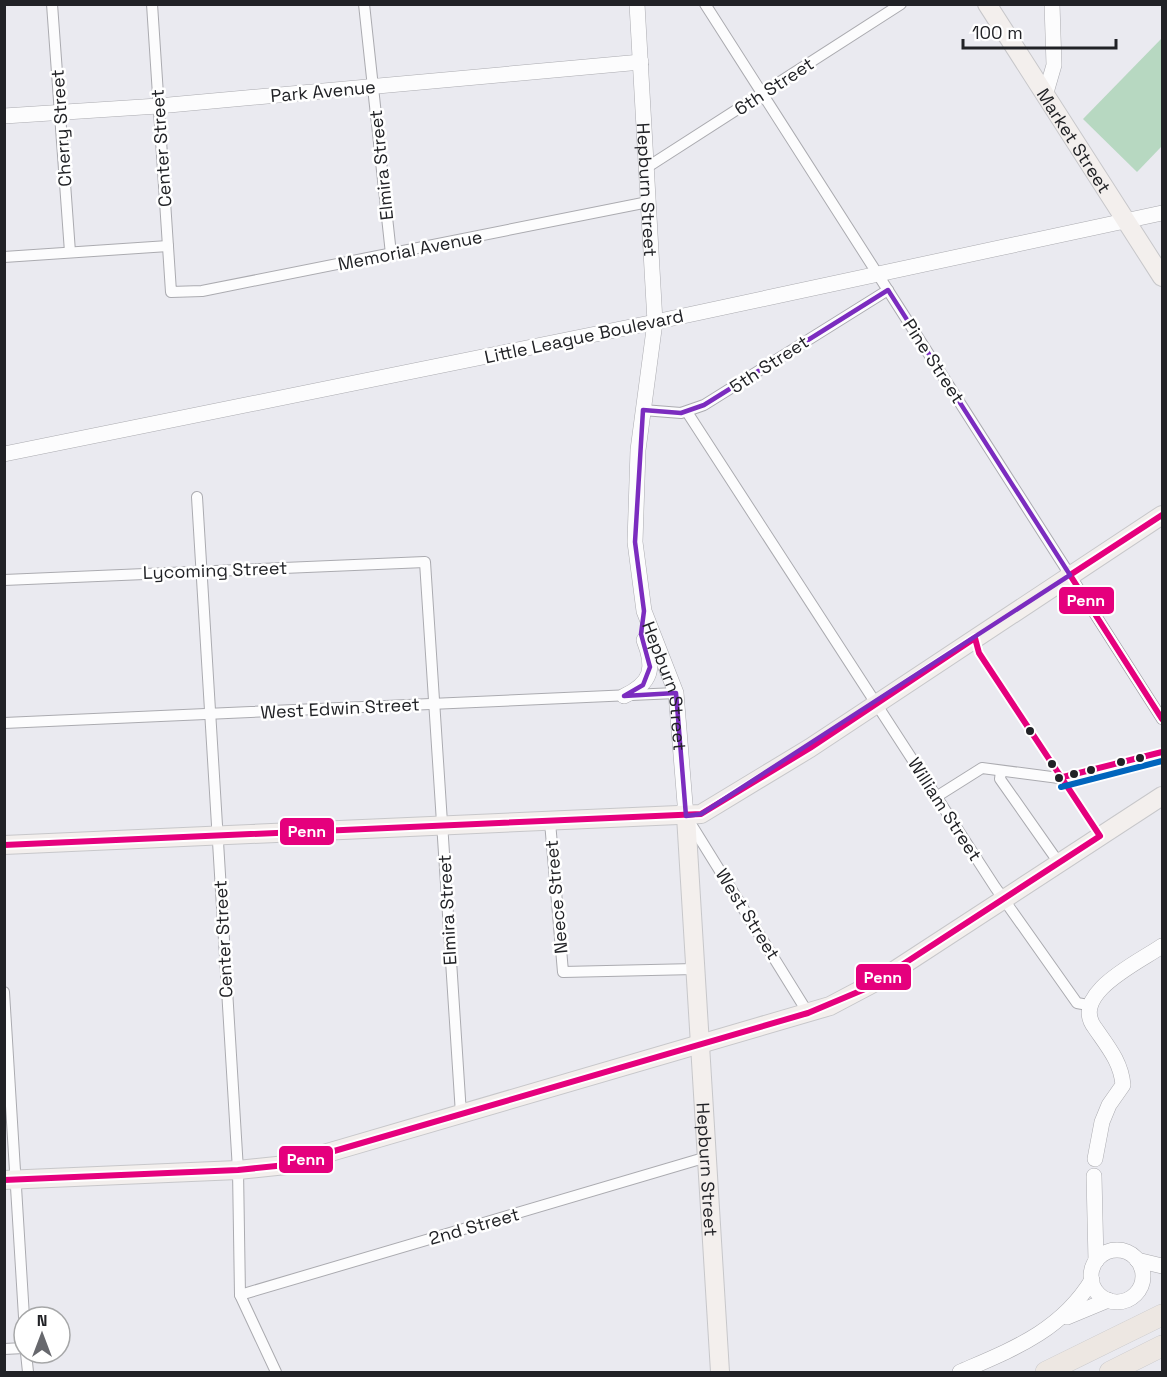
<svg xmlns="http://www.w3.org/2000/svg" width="1167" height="1377" viewBox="0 0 1167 1377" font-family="'Space Grotesk',sans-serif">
<rect width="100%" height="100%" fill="#eaeaf0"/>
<!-- green -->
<polygon fill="#b7d8c1" points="1162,38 1162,146 1137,172 1083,119"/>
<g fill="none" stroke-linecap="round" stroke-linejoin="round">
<!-- street casing -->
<g stroke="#ababb0" stroke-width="12">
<g id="street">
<polyline points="52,4 70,252"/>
<polyline points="152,4 171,292 202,291 648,202"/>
<polyline points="364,4 391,254"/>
<polyline points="705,4 1162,719"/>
<polyline points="646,168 901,4"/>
<polyline points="4,257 168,246"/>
<polyline points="643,410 681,413 704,405 888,290"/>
<polyline points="687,412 995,887 1077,1003 1088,1005"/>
<polyline points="197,497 238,1170 240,1295 276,1372"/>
<polyline points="4,580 425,562 461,1114"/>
<polyline points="4,723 676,693"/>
<polyline points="1001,771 1000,779 1059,863"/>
<polyline points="936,797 982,768 1059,778"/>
<polyline points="689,821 808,1013"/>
<polyline points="550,822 563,972 695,969"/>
<polyline points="4,992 24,1317"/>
<polyline points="240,1295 707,1157"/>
<polyline points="4,1349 24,1348"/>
<polyline points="26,1353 28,1372"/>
</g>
</g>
<!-- secondary casing -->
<g stroke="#ababb0" stroke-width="16">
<g id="secondary">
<path id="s1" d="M637,4L655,322L638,450L635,542L644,611L676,693L686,816"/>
<polyline points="1045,96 1054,65 1052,4"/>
<polyline points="4,116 158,106 641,62"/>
<polyline points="4,454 655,322 1162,213"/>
<path d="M624,696C652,683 655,668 644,640"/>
<path d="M1095,1159L1102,1122L1109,1105L1123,1085C1121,1062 1108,1047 1095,1028C1069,994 1139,962 1162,946"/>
<polyline points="1094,1176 1096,1261"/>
<circle cx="1117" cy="1276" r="26"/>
<polyline points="1137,1260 1162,1266"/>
<polyline points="1067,1317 1108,1300"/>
<path d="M960,1372C1013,1349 1061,1331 1092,1280"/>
</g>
</g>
<!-- primary casing -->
<g stroke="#c7c7ca" stroke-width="20">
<g id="primary">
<path id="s2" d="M987,4L1162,277"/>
<path id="s3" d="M686,816L720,1372"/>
<polyline points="4,845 701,814 810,748 1162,515"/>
<polyline points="4,1180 238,1170 286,1165 830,1006 883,978 1162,796"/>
</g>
</g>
<!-- highway casing -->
<g stroke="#c7c7ca" stroke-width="22">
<g id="highway">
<polyline points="1046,1372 1162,1315"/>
<polyline points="1110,1372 1162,1346"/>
</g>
</g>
<!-- street -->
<use href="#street" stroke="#fcfcfd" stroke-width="10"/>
<!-- secondary -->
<use href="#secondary" stroke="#fcfcfd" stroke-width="15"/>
<!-- primary -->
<use href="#primary" stroke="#f3efed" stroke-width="18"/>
<!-- highway -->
<use href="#highway" stroke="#ede7e2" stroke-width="21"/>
<!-- bus-1 casing -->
<g stroke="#fff" stroke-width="10">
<g id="bus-1">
<polyline points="1162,515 1070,575 1162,719"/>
<polyline points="1059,778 1162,752"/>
<polyline points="4,845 701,814 810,748 975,638 979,653 1100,836 865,989 808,1013 286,1165 238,1170 4,1180"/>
</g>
</g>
<!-- bus-2 casing -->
<g stroke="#fff" stroke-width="10">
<polyline id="bus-2" points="1061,787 1162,761"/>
</g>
<!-- bus-1 -->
<use href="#bus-1" stroke="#e5007d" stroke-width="6"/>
<!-- bus-2 -->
<use href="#bus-2" stroke="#0065bd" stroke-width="6"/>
</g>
<!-- marked area -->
<path fill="none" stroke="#7b2cbf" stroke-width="4.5" stroke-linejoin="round" d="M888,290L1070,575L701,814L686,816L676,693L624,696L643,685L650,667L641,634L644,611L635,542L643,410L681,413L704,405Z"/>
<!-- markers -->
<g fill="#212226" stroke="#fff" stroke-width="2">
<circle cx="1030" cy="731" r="5"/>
<circle cx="1140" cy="758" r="5"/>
<circle cx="1121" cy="762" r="5"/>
<circle cx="1052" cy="764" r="5"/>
<circle cx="1091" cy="770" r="5"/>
<circle cx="1074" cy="774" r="5"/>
<circle cx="1059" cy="778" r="5"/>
</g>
<g text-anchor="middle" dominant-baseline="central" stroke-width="5" stroke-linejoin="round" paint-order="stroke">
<!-- street labels -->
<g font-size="18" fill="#212226" stroke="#fff">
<text transform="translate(774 86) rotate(-33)">6th Street</text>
<text transform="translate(323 91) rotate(-5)">Park Avenue</text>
<text transform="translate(61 128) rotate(-94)">Cherry Street</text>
<text stroke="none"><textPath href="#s2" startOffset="162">Market Street</textPath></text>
<text transform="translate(161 148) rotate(-94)">Center Street</text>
<text transform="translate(381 165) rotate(-96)">Elmira Street</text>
<text stroke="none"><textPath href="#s1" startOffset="186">Hepburn Street</textPath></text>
<text transform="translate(410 250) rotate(-11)">Memorial Avenue</text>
<text transform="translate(584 336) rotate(-12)">Little League Boulevard</text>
<text transform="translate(934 361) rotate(57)">Pine Street</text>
<text transform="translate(769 364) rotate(-33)">5th Street</text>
<text transform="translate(215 570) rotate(-2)">Lycoming Street</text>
<text stroke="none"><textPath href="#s1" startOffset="688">Hepburn Street</textPath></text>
<text transform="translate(340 708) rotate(-3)">West Edwin Street</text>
<text transform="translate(945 809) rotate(57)">William Street</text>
<text transform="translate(556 897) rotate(-95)">Neece Street</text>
<text transform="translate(447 910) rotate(-93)">Elmira Street</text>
<text transform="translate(748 914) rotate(58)">West Street</text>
<text transform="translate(223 939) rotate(-93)">Center Street</text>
<text stroke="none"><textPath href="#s3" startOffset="354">Hepburn Street</textPath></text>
<text transform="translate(474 1226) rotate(-16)">2nd Street</text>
</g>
</g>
<g stroke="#fff" stroke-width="2">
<rect x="1058" y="586" width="57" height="29" rx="6" fill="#e5007d"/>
<rect x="279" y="817" width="56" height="29" rx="6" fill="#e5007d"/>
<rect x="855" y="963" width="57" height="28" rx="6" fill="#e5007d"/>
<rect x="278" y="1145" width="56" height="29" rx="6" fill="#e5007d"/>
</g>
<g font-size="16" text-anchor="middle" font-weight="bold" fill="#fff">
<text x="1086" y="606">Penn</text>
<text x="307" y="837">Penn</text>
<text x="883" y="983">Penn</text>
<text x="306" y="1165">Penn</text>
</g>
<!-- border -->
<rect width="1167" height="1377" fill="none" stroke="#212226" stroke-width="12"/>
<!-- north arrow -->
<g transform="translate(42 1335)"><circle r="28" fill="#ffffff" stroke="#a6a7a8" stroke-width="1.5"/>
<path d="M0-4.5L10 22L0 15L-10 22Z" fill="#67686d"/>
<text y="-9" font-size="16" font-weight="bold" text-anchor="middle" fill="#212226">N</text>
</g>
<!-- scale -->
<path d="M963 39v9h153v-9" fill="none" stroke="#212226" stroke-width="3"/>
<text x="972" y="39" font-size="18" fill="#212226" stroke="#ffffff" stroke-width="4.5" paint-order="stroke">100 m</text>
</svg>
